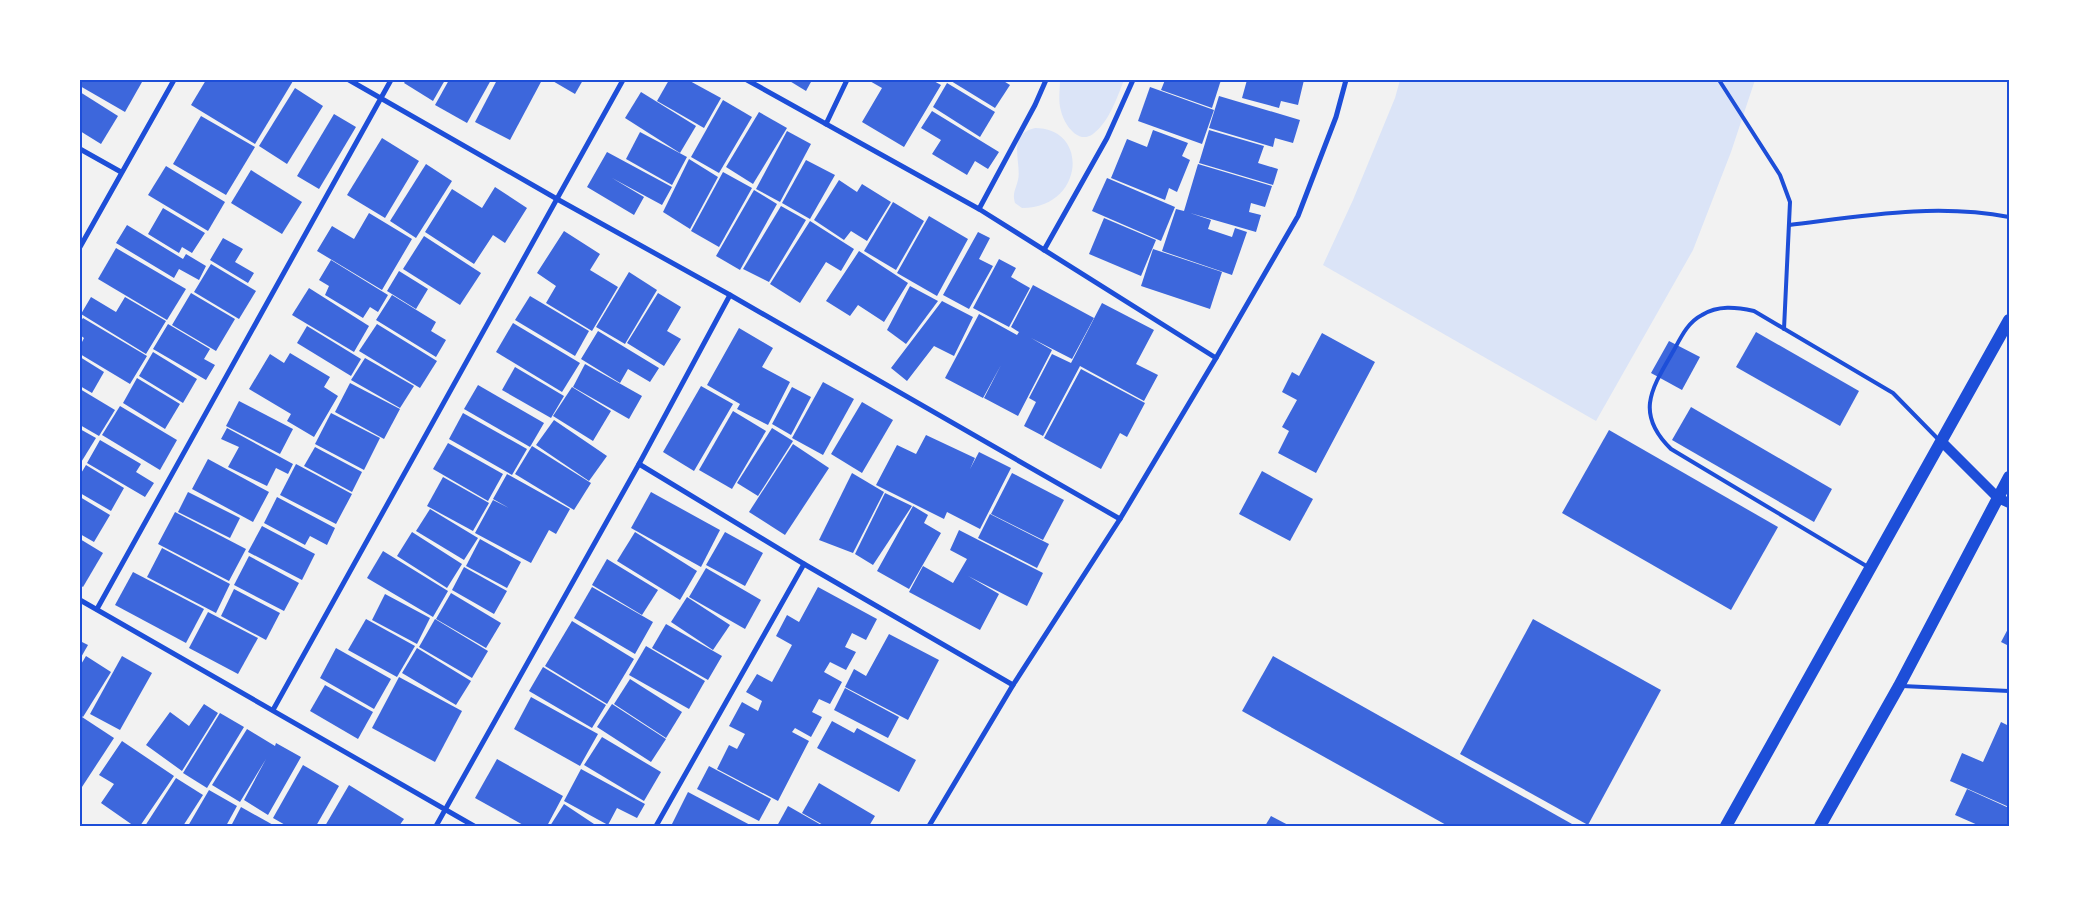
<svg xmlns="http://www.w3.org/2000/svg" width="2089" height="906" viewBox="0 0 2089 906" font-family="'DejaVu Sans',sans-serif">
<rect width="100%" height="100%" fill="#f2f2f2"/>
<!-- green -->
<g fill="#dbe4f7">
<path d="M1060,80H1124C1117,98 1109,122 1093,134C1078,145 1064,124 1061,111C1058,101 1060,90 1060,80Z"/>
<polygon points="1400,80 1755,80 1731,152 1693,250 1596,421 1323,265 1353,200 1395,98"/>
<path d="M1035,128C1090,128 1084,208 1022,208L1015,203C1012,193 1016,189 1018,180C1022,163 1006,135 1035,128Z"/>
</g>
<!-- building -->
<g fill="#3d67dc">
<polygon points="80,80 138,80 142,82 125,112 80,86"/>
<polygon points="206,80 292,80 293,81 255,144 191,105"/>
<polygon points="406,80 445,80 433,101 404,83"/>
<polygon points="449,80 491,80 467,123 435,105"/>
<polygon points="497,80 542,80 510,140 475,122"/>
<polygon points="551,80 583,80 575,94"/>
<polygon points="669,80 688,80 721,98 704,128 657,101"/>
<polygon points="788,80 812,80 806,91"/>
<polygon points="868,80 932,80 941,85 904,147 862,122 882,88"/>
<polygon points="951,80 1002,80 1010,85 995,108 951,81"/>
<polygon points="1165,80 1221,80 1212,108 1161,90"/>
<polygon points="1247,80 1304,80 1298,105 1281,101 1279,108 1242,98"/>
<polygon points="947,83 995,112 980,137 933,107"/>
<polygon points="1150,87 1214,110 1202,144 1138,121"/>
<polygon points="295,88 323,106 287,164 259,146"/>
<polygon points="80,92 118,116 101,144 80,131"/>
<polygon points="641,92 696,126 680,153 625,118"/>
<polygon points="1219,96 1300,120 1293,143 1275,138 1273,147 1209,128"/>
<polygon points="723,100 752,117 719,173 691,157"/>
<polygon points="932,111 999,152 988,169 975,161 967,175 932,154 941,140 921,128"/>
<polygon points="759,112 787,128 753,184 726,167"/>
<polygon points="334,114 356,127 319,189 297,176"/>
<polygon points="201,116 255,147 226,195 173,164"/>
<polygon points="1153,130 1188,143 1182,156 1190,160 1177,192 1169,188 1165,200 1111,178 1127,139 1147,147"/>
<polygon points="1209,130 1264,146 1258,163 1278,169 1273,185 1199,163"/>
<polygon points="787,131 811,144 780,202 756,189"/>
<polygon points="640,132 687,157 672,185 626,159"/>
<polygon points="382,138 419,161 385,218 347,195"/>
<polygon points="607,152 672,187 662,205 612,178 644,197 634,215 587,187"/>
<polygon points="689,159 718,177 690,229 663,212"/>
<polygon points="806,160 835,175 810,219 782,203"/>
<polygon points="426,164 452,181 416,238 390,221"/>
<polygon points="1198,164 1272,186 1265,207 1251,203 1249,212 1261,215 1256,232 1190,213 1211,220 1208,229 1232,237 1235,228 1247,232 1232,275 1162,251 1176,209 1184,211"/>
<polygon points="166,166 225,202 208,231 148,195"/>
<polygon points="251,170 302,202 282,234 231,203"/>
<polygon points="723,172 752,188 719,247 691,231"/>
<polygon points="1107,178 1175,207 1161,241 1092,211"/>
<polygon points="839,180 857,192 862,184 891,202 867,241 851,231 844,240 814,220"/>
<polygon points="495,187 527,208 505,243 493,235 474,264 425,232 452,189 482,208"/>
<polygon points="754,190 777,204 740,270 716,256"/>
<polygon points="893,202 924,221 896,270 864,251"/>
<polygon points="781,206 806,220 769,282 743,269"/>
<polygon points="163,208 205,233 192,253 182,247 179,253 148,234"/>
<polygon points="369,213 412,239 382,290 317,251 332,226 354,239"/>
<polygon points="929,216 968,239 937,296 897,273"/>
<polygon points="1104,218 1156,240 1141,276 1089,254"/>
<polygon points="810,221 854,249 841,271 826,262 800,303 770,284"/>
<polygon points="127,225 183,259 186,254 206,266 199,280 179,269 174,278 116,243"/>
<polygon points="564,231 600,254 590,270 618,287 592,331 546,303 556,286 537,273"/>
<polygon points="978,232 990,238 979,259 993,266 969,309 943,295"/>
<polygon points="424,236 481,273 460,305 403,269"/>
<polygon points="223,238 243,249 235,262 254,273 248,283 210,260"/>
<polygon points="116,248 186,289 167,320 98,279"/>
<polygon points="1153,249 1222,272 1210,309 1141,286"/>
<polygon points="859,251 908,283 884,322 858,305 850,316 826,301"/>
<polygon points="999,259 1016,268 1011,277 1030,288 1009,327 973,308"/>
<polygon points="331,260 388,295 378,312 370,307 363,318 325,295 329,286 319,280"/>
<polygon points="211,264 256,291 239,319 194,292"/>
<polygon points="399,271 428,289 416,309 387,291"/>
<polygon points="629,272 657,290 625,344 596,327"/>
<polygon points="1033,285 1094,318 1072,359 1031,338 1052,350 1018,416 984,398 1001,365 983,398 945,378 979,314 1017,335 1019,332 1011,327"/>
<polygon points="910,286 938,301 906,344 887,330"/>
<polygon points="309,288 369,326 354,352 292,315"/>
<polygon points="191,293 235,319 216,351 172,325"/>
<polygon points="658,293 681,307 667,331 681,339 664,366 627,343"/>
<polygon points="392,295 436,322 431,331 446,340 436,357 376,320"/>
<polygon points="530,296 589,331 575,356 515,320"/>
<polygon points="91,297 116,312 125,297 166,321 146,354 81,314"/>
<polygon points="942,301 973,317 954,356 934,346 907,381 891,368"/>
<polygon points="1102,303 1154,330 1136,364 1158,375 1144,401 1080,366 1043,436 1024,426 1036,402 1029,398 1052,354 1071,363"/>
<polygon points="83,318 147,356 130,384 80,354 80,346 84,338 80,335 80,322"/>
<polygon points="513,323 580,363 562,392 496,352"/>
<polygon points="168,324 210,349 204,359 215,365 206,380 153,349"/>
<polygon points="377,324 437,361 420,388 359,351"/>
<polygon points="307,326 361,359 351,376 297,343"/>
<polygon points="739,328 773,348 762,367 790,382 768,425 737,409 740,404 707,385"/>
<polygon points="598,331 659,368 650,382 628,369 620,383 581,359"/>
<polygon points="1756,332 1859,391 1840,426 1736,367"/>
<polygon points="1322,333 1375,362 1316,473 1278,453 1289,431 1282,427 1297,400 1282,392 1292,372 1299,376"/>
<polygon points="1669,341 1700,357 1682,390 1651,373"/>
<polygon points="153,352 197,379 183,403 139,376"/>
<polygon points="290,353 330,377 324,387 338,396 314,437 287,421 291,414 249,389 270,354 284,363"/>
<polygon points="80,357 104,372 92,393 80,386"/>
<polygon points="365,358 414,386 400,408 351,380"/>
<polygon points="585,364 642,396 629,419 573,387"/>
<polygon points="515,367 564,396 551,418 502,390"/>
<polygon points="1081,369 1145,403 1127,437 1120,433 1101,469 1044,438"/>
<polygon points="137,378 180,404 165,429 123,403"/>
<polygon points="823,382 854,399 823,455 792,438"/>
<polygon points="350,383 400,409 384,439 335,412"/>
<polygon points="478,385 544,423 530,447 464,409"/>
<polygon points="701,386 733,404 694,471 663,452"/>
<polygon points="572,387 611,411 593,441 553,416"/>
<polygon points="792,387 811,397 791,435 772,424"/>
<polygon points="80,389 115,410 99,436 80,425"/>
<polygon points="239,401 293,429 280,454 226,426"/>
<polygon points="862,402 893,420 862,473 831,454"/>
<polygon points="120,406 177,440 160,470 102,435"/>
<polygon points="1691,407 1832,489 1814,522 1672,440"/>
<polygon points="733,411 766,431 732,489 699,470"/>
<polygon points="331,413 380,438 364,470 315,444"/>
<polygon points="463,413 527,449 512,475 449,439"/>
<polygon points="554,420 607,456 589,481 536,445"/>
<polygon points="227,428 293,464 288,474 276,468 267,486 228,467 239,447 221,439"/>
<polygon points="772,428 793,441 758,496 737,483"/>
<polygon points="80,429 96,438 80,464"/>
<polygon points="1609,430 1778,527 1731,610 1562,513"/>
<polygon points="926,435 975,458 970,469 979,452 1011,468 980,529 947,512 944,519 876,485 897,445 916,454"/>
<polygon points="100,440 141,464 136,472 154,483 145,497 87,463"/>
<polygon points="448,443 503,474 488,501 433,469"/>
<polygon points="793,444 829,468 785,535 749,512"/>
<polygon points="532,446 591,483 574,510 515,474"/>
<polygon points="315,447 362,472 352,492 304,466"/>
<polygon points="208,459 269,492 253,522 192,489"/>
<polygon points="296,464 352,494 336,524 280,495"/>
<polygon points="86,465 124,488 111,511 80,493 80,475"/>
<polygon points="1262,471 1313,499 1290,541 1239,514"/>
<polygon points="852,473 884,492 853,553 819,540"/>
<polygon points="1012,473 1064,500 1043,540 991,514"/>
<polygon points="507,474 570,509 556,534 549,530 531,563 475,533 493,500 509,508 493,499"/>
<polygon points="443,477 489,503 473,531 427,506"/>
<polygon points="188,492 240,518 230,538 178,512"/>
<polygon points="651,492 720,530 701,567 631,528"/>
<polygon points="885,493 912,506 873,565 855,554"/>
<polygon points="80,497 110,515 94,542 80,534"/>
<polygon points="277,497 335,528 327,545 310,536 305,545 264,523"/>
<polygon points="913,506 928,515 924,523 941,533 909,589 877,571"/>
<polygon points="430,509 478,538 464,560 416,531"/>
<polygon points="175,512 246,549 229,581 158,544"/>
<polygon points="990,514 1049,544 1037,568 978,538"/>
<polygon points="262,526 315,554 302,580 248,552"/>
<polygon points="959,530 1043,573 1027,606 968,576 999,594 980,630 909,592 923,566 953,583 967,559 950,550"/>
<polygon points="412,532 462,564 447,588 397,556"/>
<polygon points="635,532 697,571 680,600 617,561"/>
<polygon points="725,532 763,553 745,586 706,565"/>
<polygon points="80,539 103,553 83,587 80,585"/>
<polygon points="480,539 521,562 507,588 466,566"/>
<polygon points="162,548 230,584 216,613 147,577"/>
<polygon points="383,551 448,591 433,617 367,578"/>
<polygon points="249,556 299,583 284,611 234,585"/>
<polygon points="607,559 658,590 642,615 592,585"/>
<polygon points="464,567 507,591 494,614 452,590"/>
<polygon points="706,568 761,600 745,629 689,597"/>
<polygon points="133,572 204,609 186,643 115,605"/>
<polygon points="592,587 653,622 635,654 574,618"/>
<polygon points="818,587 877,619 866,640 852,633 845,647 856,652 846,670 830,662 824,672 842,682 830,704 819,699 812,712 822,717 811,737 795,728 792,732 809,741 778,801 717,769 729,745 737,749 745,734 729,726 742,702 758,711 762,701 746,692 757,674 772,682 792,645 776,636 787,615 799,622"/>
<polygon points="234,589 280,613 266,640 221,616"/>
<polygon points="451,593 501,623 486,648 436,619"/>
<polygon points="385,594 430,618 417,644 372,620"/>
<polygon points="687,597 730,625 713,650 671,622"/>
<polygon points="208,612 258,638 238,674 189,648"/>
<polygon points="366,619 415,646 397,677 348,650"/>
<polygon points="435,619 488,651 472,678 419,647"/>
<polygon points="1533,619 1661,690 1588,825 1460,754"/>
<polygon points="572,621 634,659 607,704 545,666"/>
<polygon points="666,624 722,656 708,680 652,648"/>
<polygon points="2009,627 2009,646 2001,642"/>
<polygon points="889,634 939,660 908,720 845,687 854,669 866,676"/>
<polygon points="80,641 88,645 80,659"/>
<polygon points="646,646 705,681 689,709 629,675"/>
<polygon points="336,648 391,679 374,709 320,678"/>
<polygon points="417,648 471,681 456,705 402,673"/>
<polygon points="86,656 111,672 83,717 80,715 80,666"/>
<polygon points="122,656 152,673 120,730 90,714"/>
<polygon points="1273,656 1572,824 1571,826 1448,826 1242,711"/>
<polygon points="543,667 606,705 592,728 529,691"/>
<polygon points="399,677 462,711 435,762 372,728"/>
<polygon points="630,679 682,712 666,738 614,704"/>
<polygon points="325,685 373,712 358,739 310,711"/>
<polygon points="845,688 899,717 888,738 834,710"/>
<polygon points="531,697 598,734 580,766 514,729"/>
<polygon points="204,704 218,713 182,771 146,745 170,712 189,726"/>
<polygon points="612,704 666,739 651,762 597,727"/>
<polygon points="220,713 244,727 207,788 183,773"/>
<polygon points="82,717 114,738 80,790 80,720"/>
<polygon points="832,721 854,733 857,728 916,760 899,792 817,748"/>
<polygon points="2001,722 2009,726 2009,807 1950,781 1962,753 1983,762"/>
<polygon points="247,729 275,746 276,743 301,757 268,815 244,800 266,759 240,802 212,785"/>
<polygon points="602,737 661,772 644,801 584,765"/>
<polygon points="122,741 174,776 140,826 134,826 101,803 114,784 99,775"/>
<polygon points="497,759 563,796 547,826 525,826 475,798"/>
<polygon points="303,765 339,786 316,826 287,826 273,818"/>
<polygon points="709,766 771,799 759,821 697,789"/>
<polygon points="581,769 645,804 637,818 617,808 608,825 564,801"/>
<polygon points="176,778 203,795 183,826 145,826"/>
<polygon points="819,783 875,816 869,826 825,826 802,813"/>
<polygon points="349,785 404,819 399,826 325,826"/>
<polygon points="1967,789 2009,808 2009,826 1980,826 1955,815"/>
<polygon points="209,790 237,806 226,826 188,826"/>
<polygon points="688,792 752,826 671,826"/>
<polygon points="564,804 597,826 550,826"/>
<polygon points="788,806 823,826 777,826"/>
<polygon points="241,807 275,826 231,826"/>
<polygon points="1271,816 1290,826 1265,826"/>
</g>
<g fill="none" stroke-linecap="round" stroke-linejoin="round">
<!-- service -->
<g stroke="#1d4ed8" stroke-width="4">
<polyline points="1719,80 1780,175 1790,202 1784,329"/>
<path d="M1789,225C1863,216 1935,203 2009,217"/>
<path d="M1868,567L1671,449C1634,413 1652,388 1674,350C1681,337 1688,322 1702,315C1718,305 1736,307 1754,311L1893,393L1938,439"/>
<polyline points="1902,686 2009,691"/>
</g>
<!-- minor -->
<g stroke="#1d4ed8" stroke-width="5">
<polyline points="349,80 557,199 730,295 1120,519"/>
<polyline points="747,80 979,209 1216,358"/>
<polyline points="826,124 847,80"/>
<polyline points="80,149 121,172"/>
<polyline points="979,209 1035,105 1046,80"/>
<polyline points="80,247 174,80"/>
<polyline points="1044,250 1107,138 1133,80"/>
<polyline points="639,464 804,564 1013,685"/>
<polyline points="80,600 474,826"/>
<polyline points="97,609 391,80"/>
<polyline points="273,710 623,80"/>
<polyline points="436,826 639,464 730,295"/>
<polyline points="656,826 804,564"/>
<polyline points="929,826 1013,685 1120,519 1216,358 1298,216 1336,117 1346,80"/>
</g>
<!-- secondary -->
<polyline stroke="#1d4ed8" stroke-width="10" points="1942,442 1998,498 2009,503"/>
<!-- primary -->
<g stroke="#1d4ed8" stroke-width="12">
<polyline points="1726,826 2009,320"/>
<polyline points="1820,826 1899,686 2009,477"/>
</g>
</g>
<!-- border -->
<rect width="2089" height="906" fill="none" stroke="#ffffff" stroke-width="162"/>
<rect x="81" y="81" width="1927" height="744" fill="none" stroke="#1d4ed8" stroke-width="2"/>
</svg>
